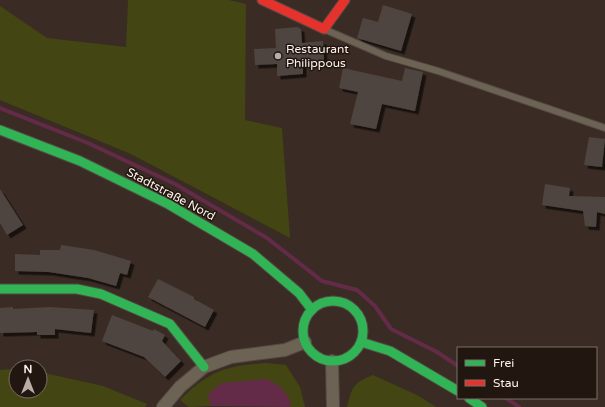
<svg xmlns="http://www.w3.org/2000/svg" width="605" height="407" viewBox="0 0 605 407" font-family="'Varela Round',sans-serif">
<defs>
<filter id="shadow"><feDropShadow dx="3.5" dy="3.5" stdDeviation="0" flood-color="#0009"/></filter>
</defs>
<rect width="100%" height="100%" fill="#3a2c24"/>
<!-- green -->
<g fill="#434512">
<polygon points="128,0 229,0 246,4 245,120 282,128 290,238 131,154 0,100 0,6 47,38 126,47"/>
<path d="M266,363L286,365L300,387L305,407H289L291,402L189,407L180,400C209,371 225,366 266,363Z"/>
<polygon points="16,369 16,391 40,391 40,372 103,386 147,404 145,407 0,407 0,370"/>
<path d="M373,375L419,396L436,407H347C352,387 353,383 373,375Z"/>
</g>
<!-- water -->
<polygon fill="#642b48" points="267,379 282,388 291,402 289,407 211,406 208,394 222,383"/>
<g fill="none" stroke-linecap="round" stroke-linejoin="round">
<!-- stream -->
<g stroke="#642b48" stroke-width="4">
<polyline points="0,108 88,143 175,184 267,238 322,281 357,290 375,306 391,329 437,352 458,366"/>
<polyline points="506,398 519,407"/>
</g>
</g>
<!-- building -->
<g fill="#504440" filter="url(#shadow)">
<polygon points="383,5 412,14 401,51 357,38 363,18 378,22"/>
<polygon points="297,27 301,29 302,43 323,41 324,61 303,62 303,74 277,76 277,64 255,65 254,49 276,48 275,29"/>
<polygon points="343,68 402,81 405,68 423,72 415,111 382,104 376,129 350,124 358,92 339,88"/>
<polygon points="589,137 605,139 602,167 584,165"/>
<polygon points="545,184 570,188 569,196 605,197 605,214 597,212 596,227 585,226 583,211 542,205"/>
<polygon points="0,189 23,225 7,235 0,223"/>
<polygon points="61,245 94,250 131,261 127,275 120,273 116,286 88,278 49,272 15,271 15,254 40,255 40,250 60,250"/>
<polygon points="158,279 194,297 194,299 214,310 205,327 148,297"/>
<polygon points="13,307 13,309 50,307 94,310 91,333 55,329 55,335 37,335 37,332 0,333 0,308"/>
<polygon points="112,315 153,331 154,329 165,335 162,341 181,361 165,377 144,357 102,341"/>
</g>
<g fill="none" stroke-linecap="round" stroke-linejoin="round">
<!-- lane casing -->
<g stroke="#544942" stroke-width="8">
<polyline id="lane" points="326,30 386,56 438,71 605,128"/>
</g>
<!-- street casing -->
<g stroke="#544942" stroke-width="14">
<g id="street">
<polyline points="332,361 333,407"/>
<polyline points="163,407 180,387 204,367 231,357 285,350 305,342"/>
</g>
</g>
<!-- fast casing -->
<g stroke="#544942" stroke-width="11">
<g id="fast">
<polyline points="0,130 80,161 168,204 253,254 299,293 312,310"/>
<polyline points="0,289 77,289 101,294 170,324 204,367"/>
<circle cx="333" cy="331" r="30"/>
<polyline points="361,342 390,351 458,391"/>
<polyline points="469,398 482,407"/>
</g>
</g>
<!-- jam casing -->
<g stroke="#544942" stroke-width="11">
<polyline id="jam" points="262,0 324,29 345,0"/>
</g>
<!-- lane -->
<use href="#lane" stroke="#6c6354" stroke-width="6"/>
<!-- street -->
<use href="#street" stroke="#6c6354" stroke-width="12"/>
<!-- fast -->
<use href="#fast" stroke="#30b455" stroke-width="9"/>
<!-- jam -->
<use href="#jam" stroke="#e5322d" stroke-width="9"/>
</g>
<!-- markers -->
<circle fill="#baada5" stroke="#211610" stroke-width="1.5" cx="278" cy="56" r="4"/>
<g text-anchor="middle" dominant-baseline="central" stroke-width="3" stroke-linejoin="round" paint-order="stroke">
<!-- poi labels -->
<g font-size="12" fill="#fff2eb" stroke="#211610" text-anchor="start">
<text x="286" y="49">Restaurant<tspan x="286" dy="14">Philippous</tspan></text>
</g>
<!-- street labels -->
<g font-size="12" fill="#fff2eb" stroke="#211610">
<text transform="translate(171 194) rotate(28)">Stadtstraße Nord</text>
</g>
</g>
<!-- legend -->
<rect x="457" y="347" width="140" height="52" fill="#211610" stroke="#7a6e68"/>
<rect x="465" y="360" width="20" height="6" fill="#30b455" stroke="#7a6e68"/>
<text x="493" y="367" font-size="12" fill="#fff2eb">Frei</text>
<rect x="465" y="380" width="20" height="6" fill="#e5322d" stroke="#7a6e68"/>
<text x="493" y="387" font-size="12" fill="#fff2eb">Stau</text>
<!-- north arrow -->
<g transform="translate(28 379)"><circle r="19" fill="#211610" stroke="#7a6e68"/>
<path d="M0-3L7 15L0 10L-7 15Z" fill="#baada5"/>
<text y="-6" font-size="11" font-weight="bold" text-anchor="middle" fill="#fff2eb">N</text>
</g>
</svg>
